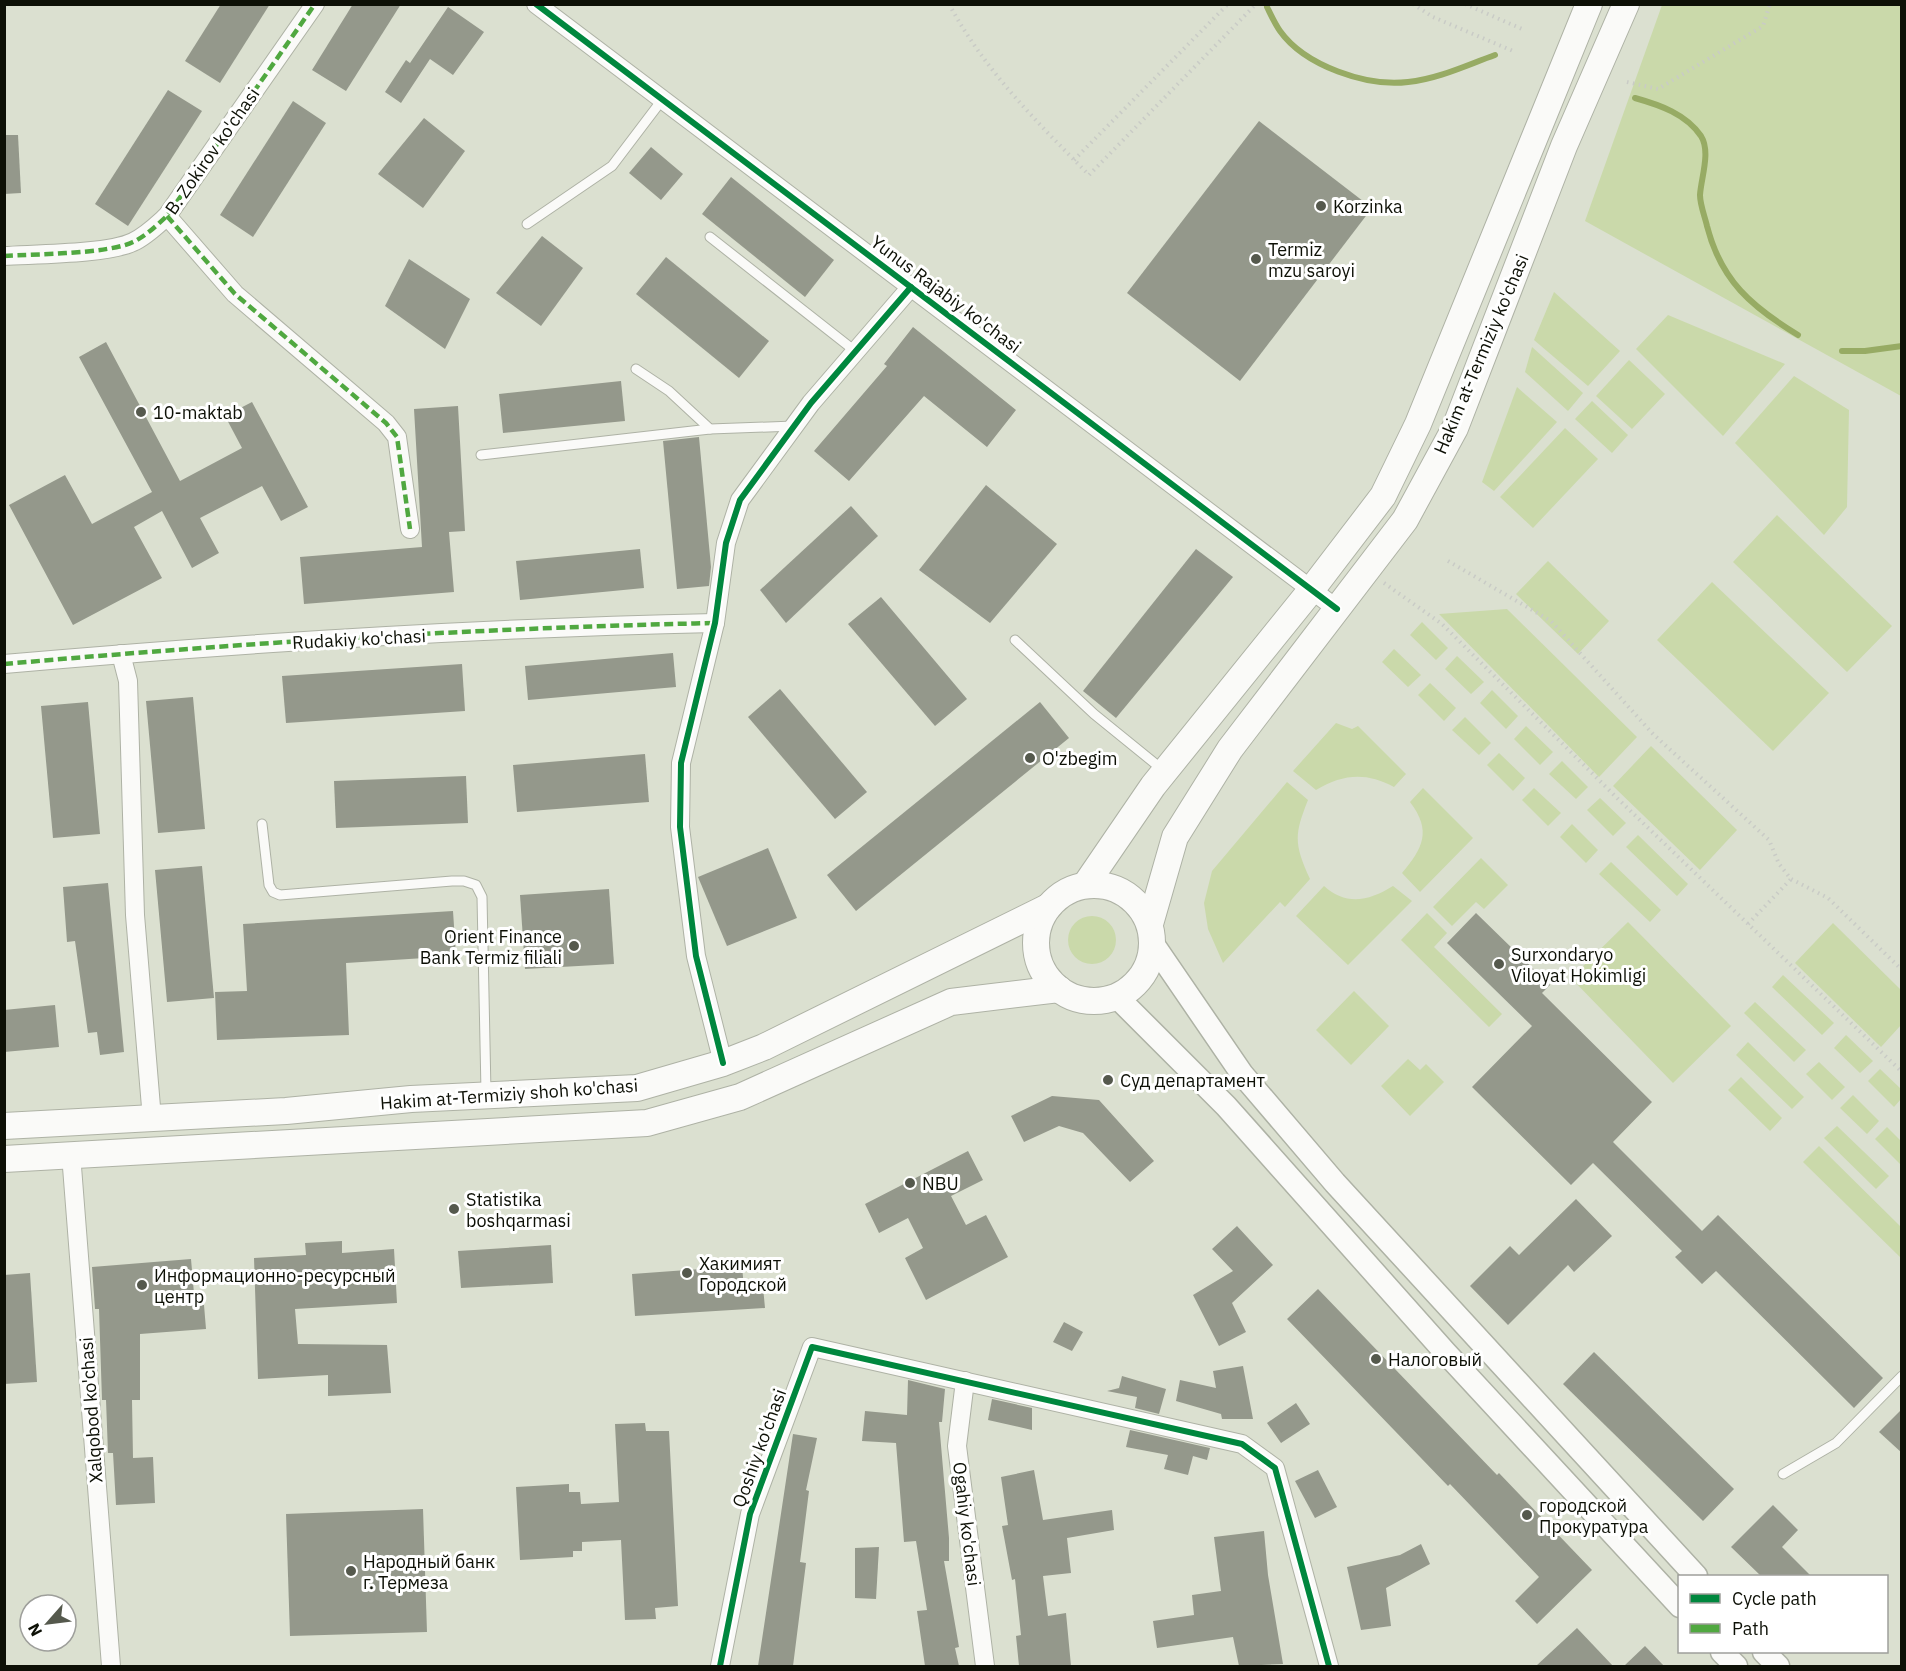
<svg xmlns="http://www.w3.org/2000/svg" width="1906" height="1671" viewBox="0 0 1906 1671" font-family="'IBM Plex Sans',sans-serif">
<rect width="100%" height="100%" fill="#dbe0d0"/>
<!-- green -->
<g fill="#cad9aa">
<polygon points="1662,5 1901,5 1901,396 1585,221"/>
<polygon points="1554,292 1620,351 1588,386 1534,340"/>
<polygon points="1668,315 1785,364 1723,436 1636,349"/>
<polygon points="1532,347 1583,393 1568,411 1525,372"/>
<polygon points="1629,360 1665,394 1632,429 1596,396"/>
<polygon points="1794,376 1849,410 1847,507 1824,535 1735,443"/>
<polygon points="1517,387 1557,422 1494,491 1482,482"/>
<polygon points="1592,401 1628,435 1612,453 1575,419"/>
<polygon points="1565,428 1598,459 1533,528 1500,497"/>
<polygon points="1777,515 1892,626 1847,672 1733,562"/>
<polygon points="1548,561 1609,621 1578,654 1516,594"/>
<polygon points="1712,582 1829,693 1773,751 1657,640"/>
<polygon points="1507,609 1637,737 1599,777 1439,614"/>
<polygon points="1422,622 1448,648 1436,660 1410,635"/>
<polygon points="1394,649 1421,675 1408,687 1382,662"/>
<polygon points="1457,656 1484,682 1471,694 1445,669"/>
<polygon points="1430,683 1456,708 1444,721 1418,695"/>
<polygon points="1492,690 1518,716 1506,729 1480,703"/>
<polygon points="1465,717 1491,743 1479,755 1452,730"/>
<path d="M1336,723L1352,729L1358,726L1406,774L1394,787C1366,772 1343,774 1316,790L1293,771Z"/>
<polygon points="1526,726 1553,752 1540,765 1514,739"/>
<polygon points="1651,746 1737,830 1700,870 1613,786"/>
<polygon points="1499,753 1525,778 1513,791 1487,765"/>
<polygon points="1562,761 1588,787 1576,799 1549,774"/>
<path d="M1287,782L1308,800C1294,835 1294,844 1310,879L1285,907L1280,902L1223,963L1208,929L1204,903L1212,871Z"/>
<path d="M1423,788L1473,838L1420,892L1402,873C1423,848 1432,831 1410,802Z"/>
<polygon points="1534,788 1561,813 1548,826 1522,800"/>
<polygon points="1600,798 1626,823 1613,836 1587,810"/>
<polygon points="1572,824 1598,850 1586,863 1560,837"/>
<polygon points="1638,835 1688,884 1677,896 1626,847"/>
<polygon points="1481,858 1508,885 1484,909 1476,902 1452,926 1433,907"/>
<polygon points="1611,862 1661,910 1650,922 1599,874"/>
<path d="M1324,886C1346,906 1369,901 1393,886L1412,901L1348,965L1296,916Z"/>
<polygon points="1427,913 1447,933 1434,947 1502,1014 1489,1027 1401,940"/>
<circle cx="1092" cy="940" r="24"/>
<polygon points="1628,922 1731,1026 1673,1083 1571,978"/>
<polygon points="1833,923 1901,990 1901,1025 1881,1047 1795,963"/>
<polygon points="1783,975 1834,1023 1822,1035 1772,987"/>
<polygon points="1354,991 1389,1026 1351,1065 1316,1030"/>
<polygon points="1755,1002 1806,1050 1794,1062 1744,1013"/>
<polygon points="1846,1035 1873,1061 1860,1073 1834,1048"/>
<polygon points="1748,1042 1804,1097 1792,1109 1736,1055"/>
<polygon points="1408,1059 1420,1070 1426,1064 1444,1082 1410,1116 1381,1086"/>
<polygon points="1819,1062 1845,1087 1832,1100 1806,1074"/>
<polygon points="1880,1069 1901,1089 1901,1099 1894,1107 1868,1081"/>
<polygon points="1741,1077 1782,1118 1770,1131 1728,1090"/>
<polygon points="1853,1095 1879,1121 1867,1134 1840,1108"/>
<polygon points="1837,1126 1889,1176 1876,1189 1824,1138"/>
<polygon points="1887,1127 1901,1141 1901,1165 1875,1139"/>
<polygon points="1819,1146 1901,1227 1901,1258 1803,1162"/>
</g>
<g fill="none" stroke-linecap="round" stroke-linejoin="round">
<!-- stream -->
<g stroke="#97ab64" stroke-width="6">
<path d="M1267,7C1271,15 1275,24 1280,31C1305,66 1367,87 1408,82C1438,79 1467,65 1495,55"/>
<path d="M1635,98C1660,105 1686,114 1701,136C1711,152 1701,178 1700,195C1700,205 1705,217 1707,226C1721,281 1752,307 1798,335"/>
<polyline points="1842,351 1865,351 1902,346"/>
</g>
</g>
<!-- building -->
<g fill="#94988b">
<polygon points="221,4 270,4 220,83 185,61"/>
<polygon points="353,4 401,4 346,91 312,70"/>
<polygon points="448,7 484,32 453,75 430,59 401,103 385,92 406,60 410,63"/>
<polygon points="168,90 202,111 128,226 95,204"/>
<polygon points="293,101 326,123 253,237 220,215"/>
<polygon points="424,118 465,151 423,208 378,174"/>
<polygon points="1259,121 1372,208 1240,381 1127,293"/>
<polygon points="4,135 18,135 21,193 4,194"/>
<polygon points="651,147 683,174 661,200 629,173"/>
<polygon points="731,177 834,260 805,297 702,214"/>
<polygon points="542,236 583,268 541,326 496,293"/>
<polygon points="666,257 769,341 739,378 636,294"/>
<polygon points="409,259 470,299 445,349 385,306"/>
<polygon points="913,327 1016,410 987,447 924,396 849,481 814,451 887,366 884,364"/>
<polygon points="106,342 180,481 242,448 225,416 252,402 308,507 281,521 262,486 200,518 219,553 192,568 162,511 134,527 162,578 73,625 9,505 65,475 92,524 152,492 79,357"/>
<polygon points="621,381 625,421 503,433 499,394"/>
<polygon points="458,406 465,531 449,532 454,592 304,604 300,557 422,547 414,409"/>
<polygon points="699,437 711,567 709,586 677,589 663,441"/>
<polygon points="986,485 1057,544 990,623 919,570"/>
<polygon points="851,506 878,536 786,623 760,590"/>
<polygon points="640,549 644,588 520,600 516,561"/>
<polygon points="1196,549 1233,577 1116,718 1083,691"/>
<polygon points="881,597 967,699 935,726 848,624"/>
<polygon points="673,653 676,687 528,700 525,666"/>
<polygon points="462,664 465,711 286,723 282,676"/>
<polygon points="780,689 867,792 835,819 748,717"/>
<polygon points="193,697 205,829 158,833 146,701"/>
<polygon points="88,702 100,834 53,838 41,706"/>
<polygon points="1040,702 1069,738 856,911 827,875"/>
<polygon points="645,754 649,802 517,812 513,765"/>
<polygon points="466,776 468,823 336,828 334,781"/>
<polygon points="768,848 797,918 727,946 698,877"/>
<polygon points="202,866 214,998 167,1002 155,870"/>
<polygon points="108,883 124,1052 100,1055 97,1032 88,1033 75,941 67,942 63,887"/>
<polygon points="609,889 614,964 525,969 520,895"/>
<polygon points="453,911 456,956 346,963 349,1035 217,1040 215,992 247,991 243,924"/>
<polygon points="1476,913 1550,985 1542,993 1652,1102 1613,1142 1702,1231 1718,1215 1883,1378 1854,1408 1716,1271 1702,1284 1675,1257 1682,1251 1593,1163 1571,1185 1472,1087 1532,1026 1447,943"/>
<polygon points="55,1005 59,1047 4,1052 4,1010"/>
<polygon points="1052,1096 1099,1100 1154,1161 1130,1182 1083,1133 1059,1126 1024,1142 1011,1116"/>
<polygon points="968,1151 983,1180 951,1196 966,1225 986,1215 1008,1257 926,1300 905,1258 923,1248 908,1218 879,1233 865,1204"/>
<polygon points="1576,1199 1612,1236 1574,1272 1568,1265 1508,1325 1470,1286 1510,1246 1519,1255"/>
<polygon points="1237,1226 1273,1265 1232,1303 1246,1332 1219,1346 1193,1295 1233,1271 1212,1249"/>
<polygon points="342,1241 342,1253 394,1249 397,1303 295,1309 298,1344 387,1345 391,1393 328,1396 328,1375 258,1379 254,1258 306,1255 305,1243"/>
<polygon points="551,1245 553,1283 461,1288 458,1251"/>
<polygon points="191,1259 195,1305 204,1305 206,1329 140,1334 140,1400 132,1400 133,1458 153,1457 155,1503 116,1505 113,1453 108,1453 106,1400 102,1400 99,1309 95,1309 92,1267"/>
<polygon points="742,1266 744,1288 763,1287 765,1308 635,1316 632,1274"/>
<polygon points="30,1273 37,1382 4,1384 4,1275"/>
<polygon points="1318,1289 1497,1475 1499,1473 1592,1570 1537,1624 1515,1601 1539,1577 1450,1484 1448,1486 1287,1319"/>
<polygon points="1064,1322 1083,1332 1072,1351 1053,1342"/>
<polygon points="1594,1352 1734,1489 1703,1521 1563,1384"/>
<polygon points="1243,1366 1253,1419 1222,1419 1221,1414 1176,1401 1180,1380 1216,1388 1213,1371"/>
<polygon points="1122,1376 1166,1389 1159,1414 1135,1408 1137,1397 1107,1391 1119,1388"/>
<polygon points="908,1380 945,1389 942,1422 939,1422 949,1538 949,1561 944,1561 959,1647 955,1648 959,1666 925,1666 917,1611 927,1610 916,1541 904,1542 896,1443 862,1441 865,1411 907,1415"/>
<polygon points="992,1399 1032,1408 1032,1430 988,1420"/>
<polygon points="1296,1403 1310,1424 1281,1443 1267,1423"/>
<polygon points="1902,1409 1902,1453 1879,1432"/>
<polygon points="645,1423 646,1431 669,1431 678,1606 655,1608 656,1619 625,1620 621,1540 582,1542 582,1551 573,1551 573,1557 520,1560 516,1487 569,1484 569,1492 580,1492 581,1504 619,1502 615,1424"/>
<polygon points="1130,1430 1210,1448 1207,1460 1193,1456 1188,1475 1164,1469 1168,1455 1126,1447"/>
<polygon points="793,1434 817,1438 806,1490 809,1491 800,1562 806,1563 793,1666 758,1666"/>
<polygon points="1034,1470 1043,1520 1112,1510 1114,1530 1067,1538 1071,1573 1043,1576 1048,1616 1066,1613 1071,1666 1019,1666 1016,1636 1021,1635 1015,1579 1012,1580 1002,1526 1008,1525 1001,1477"/>
<polygon points="1318,1470 1337,1507 1315,1518 1295,1481"/>
<polygon points="1773,1505 1798,1530 1782,1547 1811,1576 1761,1576 1731,1547"/>
<polygon points="423,1509 427,1632 290,1636 286,1514"/>
<polygon points="1264,1531 1268,1575 1283,1664 1239,1666 1233,1637 1157,1648 1153,1621 1194,1615 1192,1595 1221,1591 1214,1537"/>
<polygon points="1421,1544 1430,1564 1386,1588 1391,1626 1361,1630 1347,1567 1400,1555"/>
<polygon points="879,1547 876,1599 855,1598 855,1548"/>
<polygon points="1577,1628 1613,1666 1536,1666"/>
<polygon points="1645,1646 1664,1666 1624,1666"/>
</g>
<g fill="none" stroke-linecap="round" stroke-linejoin="round">
<!-- service casing -->
<g stroke="#aeb2a5" stroke-width="11">
<g id="service">
<polyline points="527,224 612,166 662,100"/>
<polyline points="710,237 855,351"/>
<polyline points="636,369 669,391 710,429 794,426"/>
<polyline points="481,455 710,429"/>
<polyline points="1015,640 1094,714 1163,770"/>
<polyline points="262,824 269,885 273,892 280,895 452,881 464,881 476,885 482,897 486,1092"/>
<polyline points="1783,1474 1836,1443 1902,1376"/>
</g>
</g>
<!-- minor casing -->
<g stroke="#aeb2a5" stroke-width="20">
<g id="minor">
<polyline points="536,4 1337,609"/>
<polyline points="167,216 235,294 386,423 397,437 410,529"/>
<path d="M4,256C36,254 108,254 133,242C146,236 157,225 167,216L315,4"/>
<polyline points="121,654 128,681 135,915 152,1119"/>
<path d="M4,664C241,643 478,628 715,623"/>
<polyline points="723,1063 696,956 680,827 681,763 715,623 726,543 740,500 811,403 911,287"/>
<polyline points="71,1154 111,1666"/>
<polyline points="965,1381 957,1446 985,1666"/>
<polyline points="720,1666 750,1514 812,1347 1242,1444 1275,1468 1329,1666"/>
</g>
</g>
<!-- tertiary casing -->
<g stroke="#aeb2a5" stroke-width="25">
<g id="tertiary">
<polyline points="1153,944 1242,1074 1335,1183 1696,1576"/>
<polyline points="1117,997 1226,1106 1445,1352 1680,1606"/>
<polyline points="1722,1652 1736,1666"/>
<polyline points="1764,1652 1778,1666"/>
</g>
</g>
<!-- secondary casing -->
<g stroke="#aeb2a5" stroke-width="28">
<g id="secondary">
<polyline points="1086,884 1153,786 1312,589 1383,496 1418,424 1589,4"/>
<circle cx="1094" cy="943" r="58"/>
<polyline points="1150,924 1175,837 1230,749 1405,520 1455,428 1564,146 1626,4"/>
<polyline points="4,1126 286,1111 411,1099 637,1088 723,1063 764,1047 1048,907"/>
<polyline points="4,1159 647,1123 740,1097 951,1002 1059,989"/>
</g>
</g>
<!-- path -->
<g stroke="#c9cbc6" stroke-width="4" stroke-dasharray="1.5 4.5" stroke-linecap="butt">
<path d="M949,4C985,71 1037,122 1089,175L1256,4"/>
<polyline points="1413,4 1433,17 1513,51"/>
<polyline points="1465,4 1522,29"/>
<polyline points="1627,82 1658,89 1763,26 1770,4"/>
<polyline points="1074,160 1228,4"/>
<polyline points="1448,561 1551,621 1653,734 1769,840 1779,864 1791,879 1828,898 1902,970"/>
<polyline points="1384,583 1442,624 1617,798 1902,1072"/>
<polyline points="1748,924 1791,879"/>
</g>
<!-- service -->
<use href="#service" stroke="#fafaf8" stroke-width="9"/>
<!-- minor -->
<use href="#minor" stroke="#fafaf8" stroke-width="18"/>
<!-- tertiary -->
<use href="#tertiary" stroke="#fafaf8" stroke-width="22"/>
<!-- secondary -->
<use href="#secondary" stroke="#fafaf8" stroke-width="26"/>
<!-- quiet -->
<g stroke="#50a840" stroke-width="4.5" stroke-dasharray="9 4.5" stroke-linecap="butt">
<polyline points="167,216 235,294 386,423 397,437 410,529"/>
<path d="M4,256C36,254 108,254 133,242C146,236 157,225 167,216L315,4"/>
<path d="M4,664C241,643 478,628 715,623"/>
</g>
<!-- cycleway casing -->
<g stroke="#fff" stroke-width="10">
<g id="cycleway">
<polyline points="536,4 1337,609"/>
<polyline points="723,1063 696,956 680,827 681,763 715,623 726,543 740,500 811,403 911,287"/>
<polyline points="720,1666 750,1514 812,1347 1242,1444 1275,1468 1329,1666"/>
</g>
</g>
<!-- cycleway -->
<use href="#cycleway" stroke="#00873e" stroke-width="6"/>
</g>
<!-- markers -->
<g fill="#55594d" stroke="#fff" stroke-width="2">
<circle cx="1321" cy="206" r="6"/>
<circle cx="1256" cy="259" r="6"/>
<circle cx="141" cy="412" r="6"/>
<circle cx="1030" cy="758" r="6"/>
<circle cx="574" cy="946" r="6"/>
<circle cx="1499" cy="964" r="6"/>
<circle cx="1108" cy="1080" r="6"/>
<circle cx="910" cy="1183" r="6"/>
<circle cx="454" cy="1209" r="6"/>
<circle cx="687" cy="1273" r="6"/>
<circle cx="142" cy="1285" r="6"/>
<circle cx="1376" cy="1359" r="6"/>
<circle cx="1527" cy="1515" r="6"/>
<circle cx="351" cy="1571" r="6"/>
</g>
<g text-anchor="middle" dominant-baseline="central" stroke-width="6" stroke-linejoin="round" paint-order="stroke">
<!-- street labels -->
<g font-size="18" fill="#0d1006" stroke="#fff">
<text transform="translate(212 151) rotate(-55)">B. Zokirov ko'chasi</text>
<text transform="translate(946 294) rotate(37)">Yunus Rajabiy ko'chasi</text>
<text transform="translate(1481 354) rotate(-67)">Hakim at-Termiziy ko'chasi</text>
<text transform="translate(359 639) rotate(-3)">Rudakiy ko'chasi</text>
<text transform="translate(509 1094) rotate(-4)">Hakim at-Termiziy shoh ko'chasi</text>
<text transform="translate(91 1410) rotate(-94)">Xalqobod ko'chasi</text>
<text transform="translate(759 1448) rotate(-70)">Qoshiy ko'chasi</text>
<text transform="translate(967 1524) rotate(83)">Ogahiy ko'chasi</text>
</g>
<!-- poi labels -->
<g font-size="18" fill="#0d1006" stroke="#fff" text-anchor="start">
<text x="1333" y="206">Korzinka</text>
<text x="1268" y="249">Termiz<tspan x="1268" dy="21">mzu saroyi</tspan></text>
<text x="153" y="412">10-maktab</text>
<text x="1042" y="758">O'zbegim</text>
<text x="562" y="936" text-anchor="end">Orient Finance<tspan x="562" dy="21">Bank Termiz filiali</tspan></text>
<text x="1511" y="954">Surxondaryo<tspan x="1511" dy="21">Viloyat Hokimligi</tspan></text>
<text x="1120" y="1080">Суд департамент</text>
<text x="922" y="1183">NBU</text>
<text x="466" y="1199">Statistika<tspan x="466" dy="21">boshqarmasi</tspan></text>
<text x="699" y="1263">Хакимият<tspan x="699" dy="21">Городской</tspan></text>
<text x="154" y="1275">Информационно-ресурсный<tspan x="154" dy="21">центр</tspan></text>
<text x="1388" y="1359">Налоговый</text>
<text x="1539" y="1505">городской<tspan x="1539" dy="21">Прокуратура</tspan></text>
<text x="363" y="1561">Народный банк<tspan x="363" dy="21">г. Термеза</tspan></text>
</g>
</g>
<!-- border -->
<rect width="1906" height="1671" fill="none" stroke="#0d1006" stroke-width="12"/>
<!-- legend -->
<rect x="1678" y="1575" width="210" height="78" fill="#ffffff" stroke="#9e9f9b" stroke-width="1.5"/>
<rect x="1690" y="1594" width="30" height="9" fill="#00873e" stroke="#9e9f9b" stroke-width="1.5"/>
<text x="1732" y="1605" font-size="18" fill="#0d1006">Cycle path</text>
<rect x="1690" y="1624" width="30" height="9" fill="#50a840" stroke="#9e9f9b" stroke-width="1.5"/>
<text x="1732" y="1635" font-size="18" fill="#0d1006">Path</text>
<!-- north arrow -->
<g transform="translate(48 1623) rotate(242)"><circle r="28" fill="#ffffff" stroke="#9e9f9b" stroke-width="1.5"/>
<path d="M0-4.5L10 22L0 15L-10 22Z" fill="#55594d"/>
<text y="-9" font-size="16" font-weight="bold" text-anchor="middle" fill="#0d1006">N</text>
</g>
</svg>
